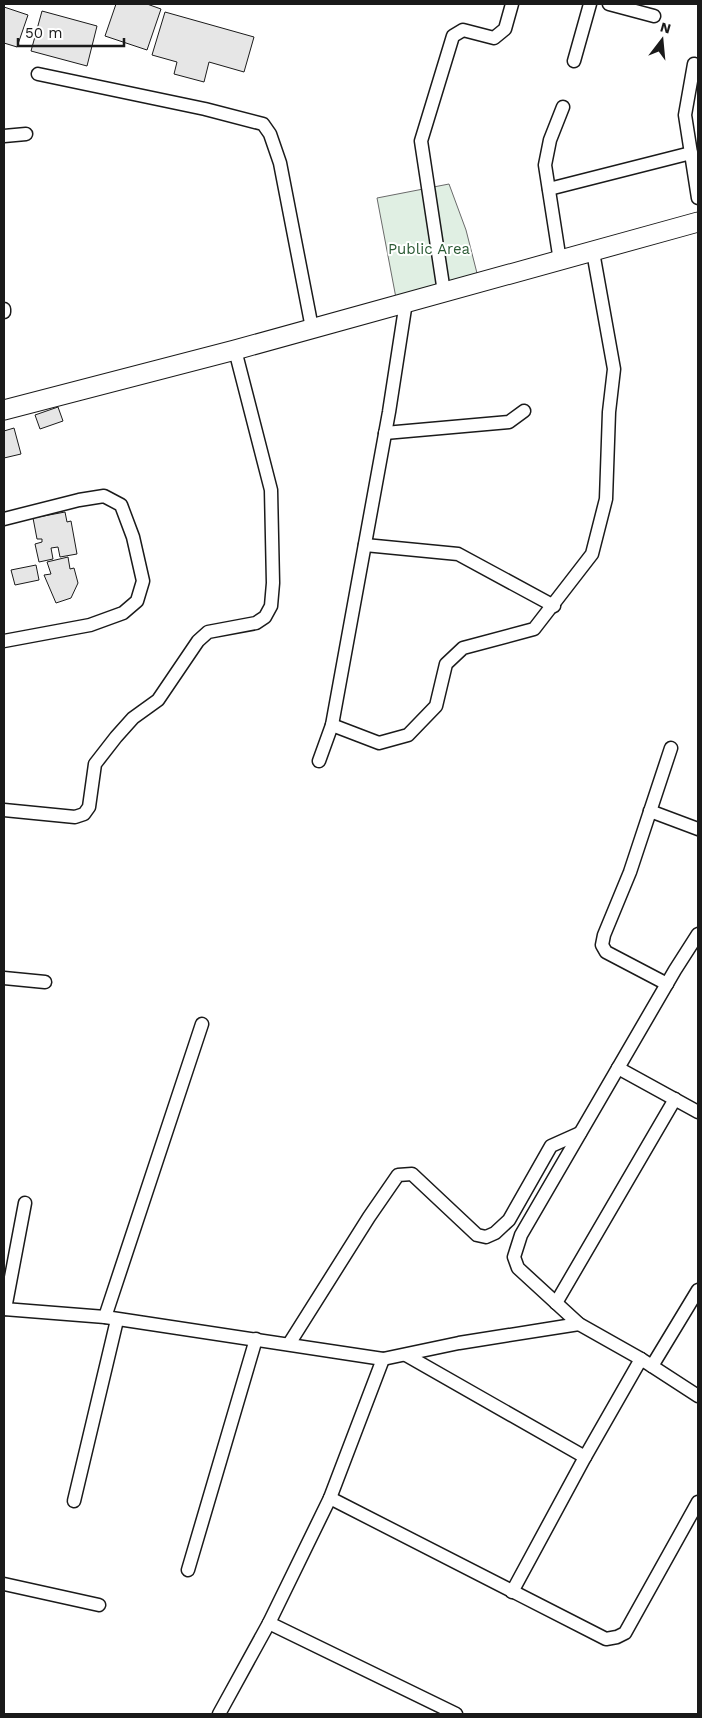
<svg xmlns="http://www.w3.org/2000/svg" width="702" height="1718" viewBox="0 0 702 1718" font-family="'Work Sans',sans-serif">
<rect width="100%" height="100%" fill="#fff"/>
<!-- green -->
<polygon fill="#e0efe3" stroke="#6a6a6a" points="449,184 466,230 479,281 396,298 377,198"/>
<!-- building -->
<g fill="#e6e6e6" stroke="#1a1a1a">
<polygon points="116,4 147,4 161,9 147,50 105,36"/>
<polygon points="4,7 28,15 17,47 4,43"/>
<polygon points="42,11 97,26 87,66 31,51"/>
<polygon points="165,12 254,37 244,72 209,62 204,82 174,74 177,62 152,55"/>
<polygon points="58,407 63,421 40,429 35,415"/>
<polygon points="14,428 21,454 4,458 4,431"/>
<polygon points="65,512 67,522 71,521 77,554 60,557 58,547 51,548 53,559 39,562 35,544 42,542 42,539 37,539 33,518"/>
<polygon points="68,557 70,569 74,568 78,583 71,598 56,603 44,575 51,574 47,562"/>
<polygon points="36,565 39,580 15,585 11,570"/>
</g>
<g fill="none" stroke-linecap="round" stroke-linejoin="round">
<!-- street casing -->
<g stroke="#1a1a1a" stroke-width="15">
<g id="street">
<polyline points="609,4 654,16"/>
<polyline points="574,61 590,4"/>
<polyline points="694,64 685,115 698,198"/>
<polyline points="38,74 205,109 263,124 270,134 280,163 312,328"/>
<polyline points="4,136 26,134"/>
<polyline points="549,189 691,153"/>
<polyline points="560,261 545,165 550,140 563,107"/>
<polyline points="444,292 421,141 453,36 463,30 494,38 505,29 512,4"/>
<polyline points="4,309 4,312"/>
<polyline points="385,433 509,422 524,411"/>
<polyline points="4,519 79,500 104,496 121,505 133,537 143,581 137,601 123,613 90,625 4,641"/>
<polyline points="365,545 458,554 554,606"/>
<polyline points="332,725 379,743 408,735 436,706 446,664 463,648 534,629 592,554 606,499 609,412 614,369 593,252"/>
<polyline points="319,761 332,725 389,412 406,302"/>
<polyline points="4,810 75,817 84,814 89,807 95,764 116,737 133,718 158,700 198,641 208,632 256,623 265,617 271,606 273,583 271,490 235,350"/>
<polyline points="650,811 698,829"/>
<polyline points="698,934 675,970 521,1235 514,1257 518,1268 579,1324 641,1359 698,1396"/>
<polyline points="4,978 45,982"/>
<polyline points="667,984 606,952 602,945 604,935 630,872 671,748"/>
<polyline points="618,1068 698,1112"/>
<polyline points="556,1303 675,1099"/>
<polyline points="4,1309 105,1317 383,1359 459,1343 579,1324"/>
<polyline points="5,1309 25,1203"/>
<polyline points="105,1317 202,1024"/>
<polyline points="289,1344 369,1217 398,1175 412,1174 477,1235 486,1237 495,1233 509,1220 551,1146 580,1133"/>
<polyline points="406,1355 585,1457"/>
<polyline points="652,1366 698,1290"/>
<polyline points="330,1498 606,1639 617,1637 625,1633 698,1502"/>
<polyline points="74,1501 117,1320"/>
<polyline points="188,1570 256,1339"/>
<polyline points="4,1584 99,1605"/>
<polyline points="512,1592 585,1457 641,1359"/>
<polyline points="269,1623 456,1714"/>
<polyline points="219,1714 269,1623 330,1498 383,1359"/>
</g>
</g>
<!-- secondary casing -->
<g stroke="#1a1a1a" stroke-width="21">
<polyline id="secondary" points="4,410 235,350 698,222"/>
</g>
<!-- street -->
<use href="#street" stroke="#fff" stroke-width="12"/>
<!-- secondary -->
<use href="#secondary" stroke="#fff" stroke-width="19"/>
</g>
<g text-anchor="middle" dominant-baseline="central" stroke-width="4" stroke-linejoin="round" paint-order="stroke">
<!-- park labels -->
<g font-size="15" fill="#2b5a34" stroke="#fff">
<text x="429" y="249">Public Area</text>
</g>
</g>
<!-- border -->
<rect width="702" height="1718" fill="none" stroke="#1a1a1a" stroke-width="10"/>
<!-- north arrow -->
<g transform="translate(662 40) rotate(16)" stroke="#ffffff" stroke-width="4" paint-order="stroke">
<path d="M0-4L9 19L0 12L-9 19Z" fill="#1a1a1a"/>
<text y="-8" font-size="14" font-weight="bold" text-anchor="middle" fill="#1a1a1a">N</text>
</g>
<!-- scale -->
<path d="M18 38v8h106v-8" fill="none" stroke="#1a1a1a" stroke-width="2.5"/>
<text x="25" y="38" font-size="15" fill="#1a1a1a" stroke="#ffffff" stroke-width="4" paint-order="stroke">50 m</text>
</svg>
